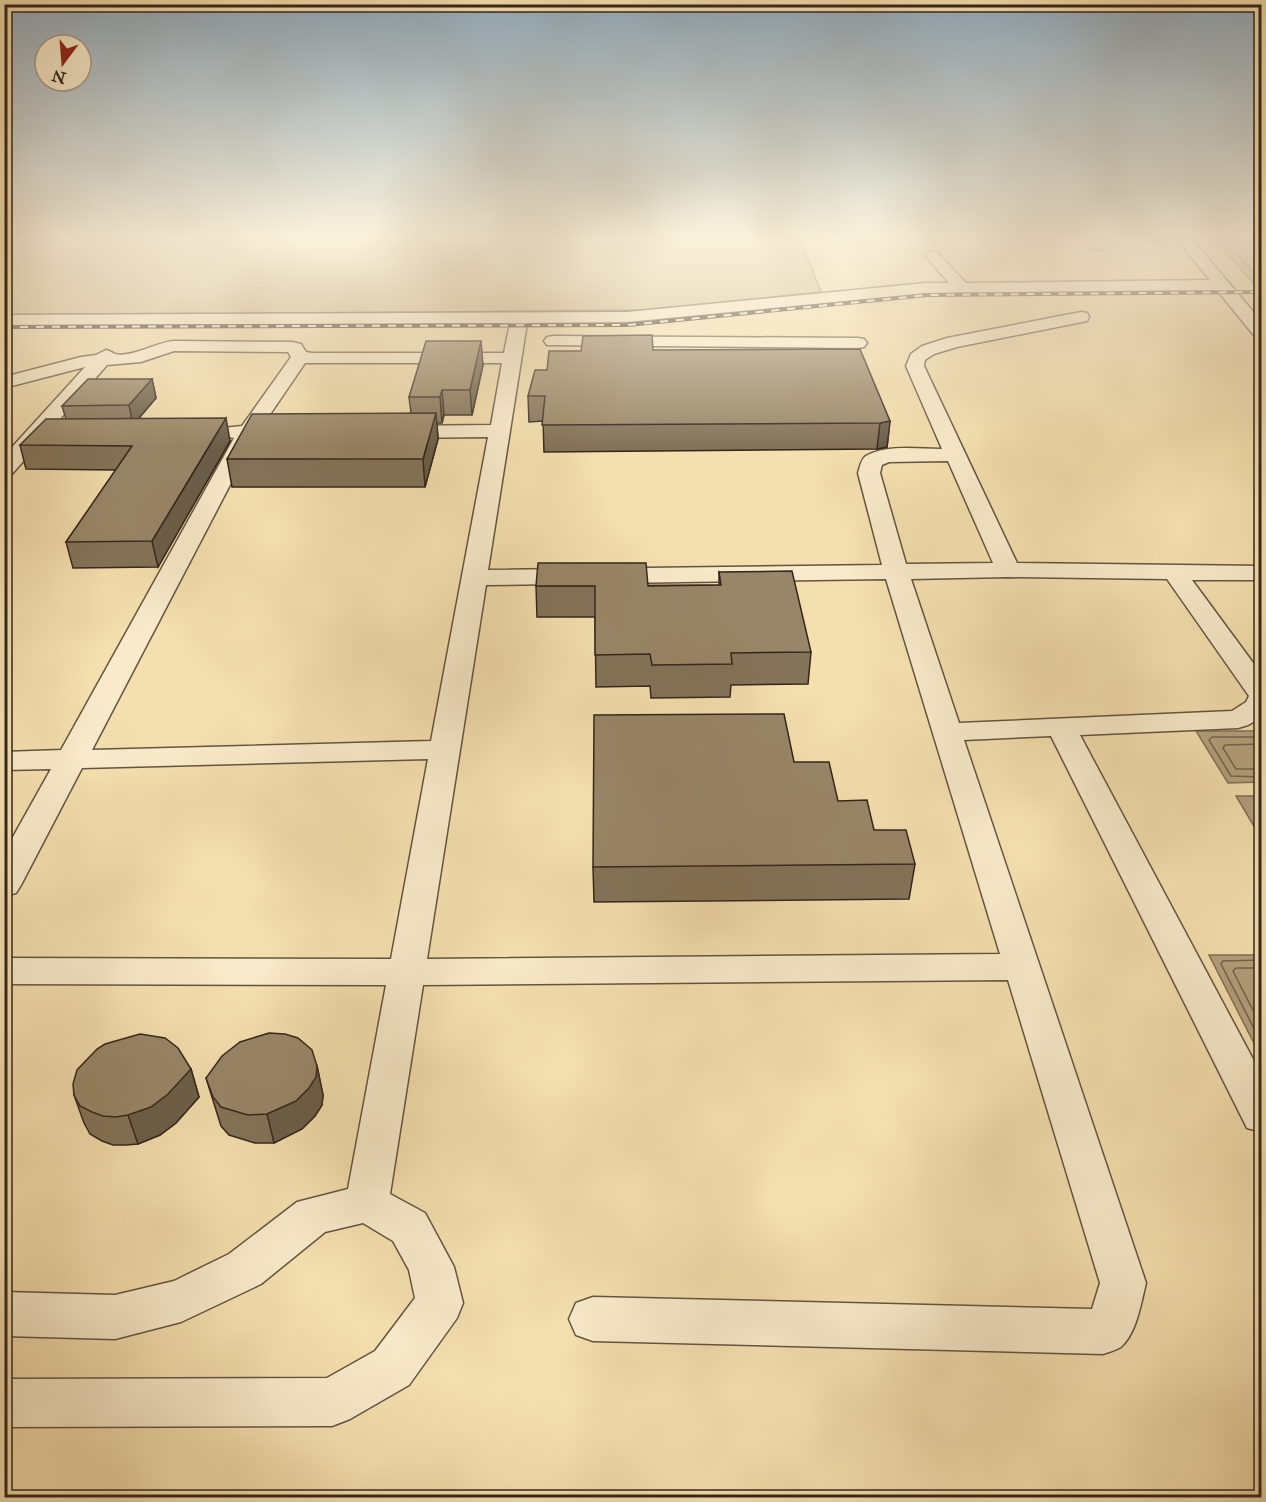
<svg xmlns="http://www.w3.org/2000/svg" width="1266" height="1502" viewBox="0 0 1266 1502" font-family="'IM FELL Great Primer',serif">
<rect width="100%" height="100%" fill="#f4dfae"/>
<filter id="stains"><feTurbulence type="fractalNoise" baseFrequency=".00333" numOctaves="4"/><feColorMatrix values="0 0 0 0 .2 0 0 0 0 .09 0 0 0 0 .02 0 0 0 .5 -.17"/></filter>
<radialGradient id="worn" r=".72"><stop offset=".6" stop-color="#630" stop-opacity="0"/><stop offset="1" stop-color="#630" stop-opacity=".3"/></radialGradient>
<!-- green -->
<g fill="#d3c095" stroke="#847358" stroke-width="1.5">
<polygon points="47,237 799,237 821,292 653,310 5,316 4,250"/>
<polygon points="1080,237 1169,237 1171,239 1156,242 1110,238 1112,245 1104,251 1091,250"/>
</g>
<!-- water -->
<g fill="#b3a07c" stroke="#806f56" stroke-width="1.5">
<polygon points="1212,237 1251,237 1261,248 1261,288 1256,286"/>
<polygon points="1196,731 1261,731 1261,782 1228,783"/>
<polygon points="1236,796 1261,796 1261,838"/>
<polygon points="1209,955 1261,955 1261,1057"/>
</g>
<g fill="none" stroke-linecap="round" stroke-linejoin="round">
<!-- shore -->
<g stroke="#74634c" stroke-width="1.5">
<polyline points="1220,237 1262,282"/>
<polyline points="1262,737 1212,737 1209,740 1231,776 1262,777"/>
<polyline points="1262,744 1225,745 1223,748 1236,769 1262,769"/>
<polyline points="1262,960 1223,961 1221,964 1262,1044"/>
<polyline points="1262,968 1236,968 1233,971 1262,1028"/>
</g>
<!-- minor casing -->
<g stroke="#645440" stroke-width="3">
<g id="minor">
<polygon points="14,237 37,237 35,240 4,249 4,240"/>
<path d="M1175,237H1190L1262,322V339L1256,338L1217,290L926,293L627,322L527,323L488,570L882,565L858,473C860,467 861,459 866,456C886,444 920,449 942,449L906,366L911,354L922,346L947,338L1081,312L1087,313L1089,317L1087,321L957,347L934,354L925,360L924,366L1017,563L1262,566V580H1192L1262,675V717L1248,725L1238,728L1080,735L1262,1076V1132L1247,1128L1051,736L964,740L1146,1283C1141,1303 1137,1332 1121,1347C1116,1350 1109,1352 1103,1354L593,1341L576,1335L569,1319L576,1303L593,1297L1092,1309L1100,1283L1008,980L423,985L390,1194L425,1213L454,1267L463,1303L457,1318L409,1385L350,1419L332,1426L4,1427V1379L327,1378L375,1351L415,1298L409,1270L393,1241L363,1223L325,1232L261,1284L181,1322L115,1339L4,1336V1292L115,1295L174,1281L229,1254L297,1202L348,1189L386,985L4,984V958L391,959L428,759L82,768L21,885L16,893L4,896V853L51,769L4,770V752L61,750L234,438L223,436L220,432L223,428L242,426L291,357L288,352L174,351L141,362L107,365L53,427L63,429L66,433L63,437L42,440L12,474L4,475V456L85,367L4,388V377L81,357L96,355L106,350C109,350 112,353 115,354C131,358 157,342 174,341L292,342L301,344L306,352L312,353H504L510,323L4,325V315L627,312L926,283H949L925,255L932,251L937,252L966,283L1210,280ZM305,363H502L491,425L397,426L390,428L387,432L390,436L397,438L488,437L431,741L92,750L256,435ZM948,461L993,563L906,564L880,473L882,465L889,462ZM1008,577L1167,579L1249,696L1246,702L1232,711L959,723L911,579ZM886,579L1000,954L427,959L486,585Z"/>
<polygon points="553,336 858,338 864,339 867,343 864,347 858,348 547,345 544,341 547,337"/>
</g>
</g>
<!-- minor -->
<use href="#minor" fill="#f8eaca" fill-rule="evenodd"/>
<!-- rail casing -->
<g stroke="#34261c" stroke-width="4">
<polyline id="rail" points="4,327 628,325 928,295 1262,292"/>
</g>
<!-- rail -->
<use href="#rail" stroke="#f8eaca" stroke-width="2" stroke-dasharray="8" stroke-linecap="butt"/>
</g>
<!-- wall -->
<g fill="#837359" stroke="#34261c" stroke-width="1.5">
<polygon points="653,350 890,421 887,447 877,449 544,452 543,421 529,422 528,396 547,370 581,351"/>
<polygon points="483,365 472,415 444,415 442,423 437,423 438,439 425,487 232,487 227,459 411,413 409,397"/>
<polygon points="152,379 156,398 139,418 230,441 158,567 73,568 66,542 116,470 26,469 20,445 66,419 62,406"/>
<polygon points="719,572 811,652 808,684 731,685 730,697 651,698 650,686 596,687 595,617 537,617 536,586 719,585"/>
<polygon points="794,762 838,801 915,864 909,899 594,902 593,867"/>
<polygon points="317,1066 323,1095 322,1105 315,1116 302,1129 274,1143 255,1143 229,1135 221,1126 206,1078"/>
<polygon points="191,1069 199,1097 176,1123 160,1135 138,1144 126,1145 113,1145 102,1141 90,1134 84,1123 74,1095"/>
</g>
<!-- shaded-wall -->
<g fill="#6a5e49" stroke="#34261c" stroke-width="1.5">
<polygon points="481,341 483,365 472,415 470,390"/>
<polygon points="152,379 156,398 133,425 129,405"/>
<polygon points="442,390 444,415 442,423 440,397"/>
<polygon points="436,413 438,439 425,487 423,459"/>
<polygon points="226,418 230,441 158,567 152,541"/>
<polygon points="890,421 887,447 877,449 880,423"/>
<polygon points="317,1066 323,1095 322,1105 315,1116 302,1129 274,1143 267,1114"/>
<polygon points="191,1069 199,1097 176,1123 160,1135 138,1144 128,1115"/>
</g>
<!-- building -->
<g fill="#988668" stroke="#34261c" stroke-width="1.5">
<polygon points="652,335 653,350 860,349 890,421 880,423 542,425 545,396 528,396 535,370 547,370 549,351 581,351 583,336"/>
<polygon points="426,341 481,341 470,390 442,390 440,397 409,397"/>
<polygon points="88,379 152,379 129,405 62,406"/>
<polygon points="436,413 423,459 227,459 252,414"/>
<polygon points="226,418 152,541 66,542 132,446 20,445 46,419"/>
<polygon points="538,563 646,563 648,586 721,585 719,572 792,571 811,652 731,653 732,664 652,665 650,654 595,655 595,586 536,586"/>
<polygon points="784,714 794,762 829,762 838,801 867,800 874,830 906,830 915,864 593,867 594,715"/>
<polygon points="269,1033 285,1034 298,1038 312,1050 317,1066 316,1077 309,1088 296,1101 267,1114 248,1115 221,1107 213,1097 206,1078 222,1056 240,1042"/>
<polygon points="140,1034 165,1038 178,1048 191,1069 168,1094 151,1107 128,1115 116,1117 103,1116 92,1112 80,1106 74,1095 73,1084 77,1070 97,1049 105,1044"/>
</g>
<!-- sky -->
<linearGradient id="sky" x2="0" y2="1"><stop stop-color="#93acbd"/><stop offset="0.53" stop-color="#faf1db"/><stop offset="1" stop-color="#faf1db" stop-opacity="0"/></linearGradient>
<rect width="1266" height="448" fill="url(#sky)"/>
<!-- margin -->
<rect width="1266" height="1502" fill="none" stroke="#f4dfae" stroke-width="24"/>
<rect x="6" y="6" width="1254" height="1490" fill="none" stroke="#34261c" stroke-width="3"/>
<rect x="12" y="12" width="1242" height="1478" fill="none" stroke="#34261c" stroke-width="1.5"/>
<!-- north arrow -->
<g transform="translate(63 63) rotate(196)"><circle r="28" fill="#f8eaca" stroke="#aa9c84" stroke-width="1.5"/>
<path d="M0-4.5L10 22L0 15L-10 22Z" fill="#8f2418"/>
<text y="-9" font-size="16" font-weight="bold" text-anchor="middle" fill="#34261c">N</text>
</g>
<rect width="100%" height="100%" filter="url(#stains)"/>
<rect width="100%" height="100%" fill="url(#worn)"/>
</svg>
